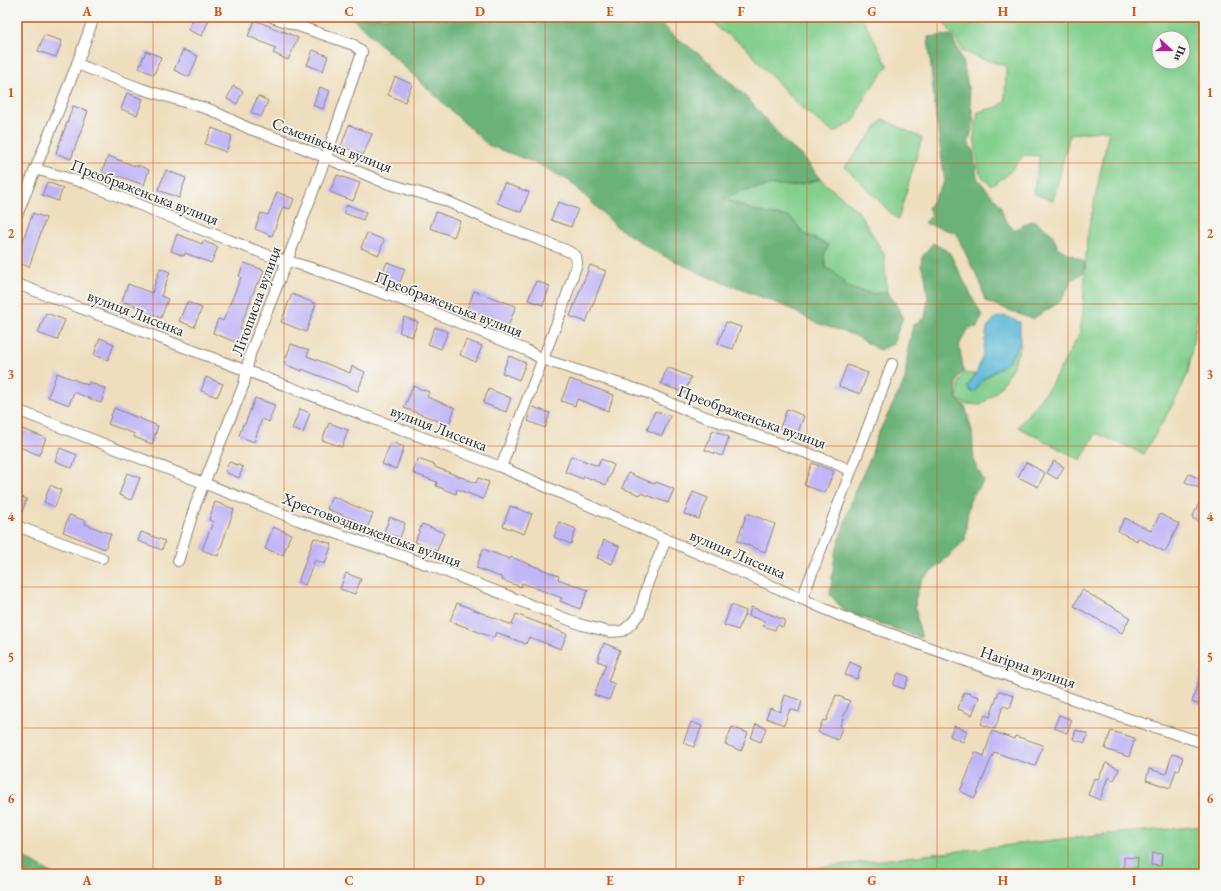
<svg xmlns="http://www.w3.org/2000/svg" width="1221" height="891" viewBox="0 0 1221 891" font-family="'EB Garamond',serif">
<rect width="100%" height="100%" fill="#f6f6f2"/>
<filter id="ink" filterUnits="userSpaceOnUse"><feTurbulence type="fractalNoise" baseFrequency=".025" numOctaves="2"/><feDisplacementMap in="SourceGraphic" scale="8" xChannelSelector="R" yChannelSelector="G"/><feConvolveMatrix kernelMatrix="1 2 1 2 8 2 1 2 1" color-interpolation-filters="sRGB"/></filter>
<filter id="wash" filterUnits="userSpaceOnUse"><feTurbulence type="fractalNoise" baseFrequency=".012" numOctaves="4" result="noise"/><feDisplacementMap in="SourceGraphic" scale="16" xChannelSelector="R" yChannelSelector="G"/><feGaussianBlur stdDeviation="0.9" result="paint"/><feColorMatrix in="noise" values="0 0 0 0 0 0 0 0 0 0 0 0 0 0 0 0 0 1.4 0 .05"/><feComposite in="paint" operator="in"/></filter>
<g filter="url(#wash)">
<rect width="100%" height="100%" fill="#eedebd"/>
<!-- green -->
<g fill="#83cf8e" stroke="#577d5c" fill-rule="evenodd">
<polygon points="711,17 862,17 888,66 865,96 855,120 834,133 804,110 766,71 745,46 719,29"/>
<path d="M943,17H1204V293L1198,312L1188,373L1177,397L1144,454L1096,433L1081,460L1018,427L1051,385L1079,335L1083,313L1087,238L1109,130L1070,134L1053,201L1033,193L1040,156L1024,155L1006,176L991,186L980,174L974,137L978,112L998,107L1005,101L1006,66L982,59L963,51L943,20ZM1159,38H1183V62H1159Z"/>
<polygon points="883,119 922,138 898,220 845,167"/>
<path d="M820,179L858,211L884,254L887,292L872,294L849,288L834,272L826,268L824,255L828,245L805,234L790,217C763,214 748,210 723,197L744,190L774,185L793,186Z"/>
<polygon points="1020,342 1021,345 1012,368 999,389 981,405 966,404 957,399 960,380 965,373 975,374 967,388 974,393 983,380 1008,362"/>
<polygon points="1204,826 1204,874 814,874 813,868 1096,835"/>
</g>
<!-- forest -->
<g fill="#6ab279" stroke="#4a6e52">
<path d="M351,17H658L670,33L703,57L748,99L786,143L805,159L820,179L793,186L774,185L744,190L724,198C748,210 763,214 790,217L805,234L828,245L824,255L826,268L834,272L849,288L872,294L887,292L894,301L903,317L893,344L879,350L854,335L816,323L787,307L704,275L654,251L617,227L571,182L538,164L488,145Z"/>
<polygon points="951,35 959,52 965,71 974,123 968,143 974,151 977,178 1000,205 1005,220 1014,230 1033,220 1052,234 1058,248 1085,262 1084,272 1072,280 1060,302 1032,319 985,301 980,281 971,265 956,233 925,223 932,215 928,208 945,181 935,110 928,37"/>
<polygon points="933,243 949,252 982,316 977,327 969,328 959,345 964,372 957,379 956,399 965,406 972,431 974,462 984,481 970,499 967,518 965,540 941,564 922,579 915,600 917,620 922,638 846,612 830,595 835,554 855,490 871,457 876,438 905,380 908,349 913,325 925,318 928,299 925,275 921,266 922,257"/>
<polygon points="17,853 53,874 17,874"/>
</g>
<!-- water -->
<polygon fill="#58b8d7" stroke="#427281" points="1005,316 1020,322 1020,342 1008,362 983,379 974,393 967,388 976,374 983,354 987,328 995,318"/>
<g id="blocks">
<!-- building -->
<g fill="#c1b5f8">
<polygon points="194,17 210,17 202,36 188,30"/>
<polygon points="255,20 283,32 283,31 298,38 288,60 273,53 276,48 248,36"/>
<polygon points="44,35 62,41 56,57 38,51"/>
<polygon points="183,50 198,56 189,77 174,70"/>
<polygon points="313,50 328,56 323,71 307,65"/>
<polygon points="146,51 161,57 154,75 139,68"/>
<polygon points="395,77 412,84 405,102 388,95"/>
<polygon points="233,86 243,91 237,104 227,99"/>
<polygon points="320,87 330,91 323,109 313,105"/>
<polygon points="127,93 143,99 137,115 121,109"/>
<polygon points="258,96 268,101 261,117 251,112"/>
<polygon points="73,106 88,111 71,159 56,153"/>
<polygon points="349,125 372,134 363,155 341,146"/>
<polygon points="212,128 232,136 226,152 205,144"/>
<polygon points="108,156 138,167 138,165 149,170 144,185 119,176 118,178 102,172"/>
<polygon points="166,170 186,178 179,198 158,190"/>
<polygon points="337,175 360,183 353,201 330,192"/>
<polygon points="47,182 63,188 58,201 42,195"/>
<polygon points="504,183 529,192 521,212 497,203"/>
<polygon points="277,192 294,199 290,209 283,207 272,236 255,229 261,213 268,215"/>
<polygon points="558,202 578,209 571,227 551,220"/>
<polygon points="347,205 366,212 363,220 344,213"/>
<polygon points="436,212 460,221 454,237 430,228"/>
<polygon points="33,213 46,218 29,267 17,262 17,256"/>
<polygon points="367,233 384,240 379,255 361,248"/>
<polygon points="177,234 202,244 203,241 218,247 211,263 185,253 184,256 171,251"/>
<polygon points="387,262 405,269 398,287 380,280"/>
<polygon points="244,263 264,270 259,284 257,283 240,328 243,329 238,343 213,333 218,319 223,321 241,277 239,276"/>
<polygon points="590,265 606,271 586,322 570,316"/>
<polygon points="160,268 170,272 161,296 168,299 161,318 145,312 146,310 122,301 128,284 152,293"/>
<polygon points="536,281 550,286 543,305 528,300"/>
<polygon points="474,291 516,306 507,329 494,324 496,320 467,309"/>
<polygon points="292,294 316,304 306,332 281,322"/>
<polygon points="187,302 202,308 194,327 179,321"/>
<polygon points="46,313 65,320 57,340 38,333"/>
<polygon points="404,317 418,322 412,337 399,332"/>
<polygon points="726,322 741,327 733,349 718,344"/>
<polygon points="435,327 448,332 441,349 428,344"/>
<polygon points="100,338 114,344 108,360 94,355"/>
<polygon points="466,340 482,346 476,362 460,355"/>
<polygon points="291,344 309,350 307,356 350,373 352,366 365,372 358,391 302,369 302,371 284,364"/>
<polygon points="509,356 526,363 519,380 502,373"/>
<polygon points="847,365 868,373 860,394 839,386"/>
<polygon points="667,367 691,377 685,393 661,384"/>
<polygon points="57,373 88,385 89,382 106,389 101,403 74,392 69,405 48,397"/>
<polygon points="206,377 223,384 217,397 201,391"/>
<polygon points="570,379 614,395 608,411 577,399 575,406 561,401"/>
<polygon points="413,386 429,392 427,397 455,408 449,425 404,408"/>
<polygon points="489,389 511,398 506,412 483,403"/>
<polygon points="255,398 275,405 269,422 262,419 254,442 239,436 243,424 245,424"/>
<polygon points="533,407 550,413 545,428 528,421"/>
<polygon points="114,408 158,426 152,444 134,437 135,434 108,424"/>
<polygon points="300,409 310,413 303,433 292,429"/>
<polygon points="787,409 804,416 797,435 780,428"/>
<polygon points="655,411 670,416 662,436 647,430"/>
<polygon points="329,423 348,430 342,447 322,440"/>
<polygon points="17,427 46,438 39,455 17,446"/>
<polygon points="713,430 729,437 722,456 705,450"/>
<polygon points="391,442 404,447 396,469 382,464"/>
<polygon points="60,448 77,455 72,468 55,461"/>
<polygon points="571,456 598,466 601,459 614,465 606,485 584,476 583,479 565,472"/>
<polygon points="418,459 435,465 435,467 476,483 478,478 489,482 483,499 457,489 456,494 436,486 437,482 413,473"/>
<polygon points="1054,461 1064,467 1057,479 1047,473"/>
<polygon points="229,462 243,467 239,478 225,472"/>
<polygon points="1026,462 1045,473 1038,487 1018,477"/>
<polygon points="812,463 834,471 825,493 804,485"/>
<polygon points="127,473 140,478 131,500 119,495"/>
<polygon points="628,473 655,484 656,482 674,489 668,503 641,493 640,495 622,488"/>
<polygon points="1189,474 1202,480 1199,488 1185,482"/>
<polygon points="50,485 61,490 55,507 44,502"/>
<polygon points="693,492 708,498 699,519 684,514"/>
<polygon points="1204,493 1204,524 1192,518"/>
<polygon points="17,495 27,499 19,520 17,520"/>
<polygon points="332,496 373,514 367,528 354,522 355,520 327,509"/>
<polygon points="215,502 234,509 218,556 202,550 213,522 209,520"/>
<polygon points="510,506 532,514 524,534 503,526"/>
<polygon points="747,513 775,524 765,552 737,541"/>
<polygon points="1160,514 1179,524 1165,552 1138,538 1137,541 1118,531 1125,518 1151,531"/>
<polygon points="69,515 86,521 85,524 111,534 105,549 63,532"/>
<polygon points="390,517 405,523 400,538 384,532"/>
<polygon points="559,522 576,529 571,544 554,537"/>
<polygon points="422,524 444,533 437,551 415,542"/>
<polygon points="273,527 291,534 283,555 265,549"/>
<polygon points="141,532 165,541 162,550 138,541"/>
<polygon points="314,538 332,544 325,564 315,560 305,585 298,582"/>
<polygon points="604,540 619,546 612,564 597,558"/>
<polygon points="483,549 510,559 511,557 529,564 559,576 558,579 588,590 580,609 560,601 562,598 522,583 521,587 502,580 503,578 476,568"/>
<polygon points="346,573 361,579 355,594 340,589"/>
<polygon points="1082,590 1130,617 1122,633 1074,606"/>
<polygon points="457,603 512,625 516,614 567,634 561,649 529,637 526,644 496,632 494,638 450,621"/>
<polygon points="731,605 746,611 738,630 724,625"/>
<polygon points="751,607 785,620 783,627 777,625 775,630 763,626 765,621 749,616"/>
<polygon points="604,643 620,650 608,681 615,684 609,700 594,695 606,664 597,661"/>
<polygon points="850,662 861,667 857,679 845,675"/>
<polygon points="1202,670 1204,671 1204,706 1192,702"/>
<polygon points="898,673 909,677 904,689 893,685"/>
<polygon points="999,691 1014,696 1010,708 1003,706 995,729 981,724 985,715 990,717"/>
<polygon points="964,692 979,697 972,715 958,709"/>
<polygon points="785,695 802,701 799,712 790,709 784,725 766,718 770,708 780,712"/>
<polygon points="836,695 850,701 840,726 842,727 838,740 818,732 823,720 826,721"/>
<polygon points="1059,715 1072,720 1067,733 1054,728"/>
<polygon points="691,722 702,726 694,747 683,743"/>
<polygon points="756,724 766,728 761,742 751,738"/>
<polygon points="954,726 967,731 963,742 950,736"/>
<polygon points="732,727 748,733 741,751 725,744"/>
<polygon points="1076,730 1088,734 1085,743 1073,739"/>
<polygon points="992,731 1014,739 1015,736 1043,745 1035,766 994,752 975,798 960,791 970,768 969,767 975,752 984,756"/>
<polygon points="1111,731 1135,738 1129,757 1105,749"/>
<polygon points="1172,754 1183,757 1179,771 1176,770 1170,788 1146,780 1149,769 1166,774"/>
<polygon points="1106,763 1119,769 1114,780 1108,777 1100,800 1088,795 1094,778 1098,779"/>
<polygon points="1152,853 1162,854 1161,866 1151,865"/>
<polygon points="1124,857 1138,858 1137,869 1124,869"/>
</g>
</g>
</g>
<g filter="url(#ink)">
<use href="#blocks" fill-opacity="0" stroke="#8c8474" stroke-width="1"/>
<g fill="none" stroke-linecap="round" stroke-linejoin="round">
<!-- street casing -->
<g stroke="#8c8474" stroke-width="12">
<g id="street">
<polyline points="77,64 142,89 211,110 250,129 291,143 383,182 444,200 496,223 568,251 576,256 577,263 563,307 501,467"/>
<polyline points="35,169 85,183 200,229 270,256 308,267 408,302 526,350 542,359 645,392 686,410 835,463 851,471"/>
<polyline points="17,215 77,64 94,17"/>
<polyline points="17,284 501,467 843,617 1123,717 1204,743"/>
<polyline points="17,410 298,520 429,565 582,625 610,632 623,631 632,623 640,613 648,582 666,540"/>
<polyline points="17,526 102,558"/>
<polyline points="178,561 195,506 244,384 250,354 287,261 326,157 362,52 354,45 272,17"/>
<polyline points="802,599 892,364"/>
</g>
</g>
<!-- street -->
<use href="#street" stroke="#fff" stroke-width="10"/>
</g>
</g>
<!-- grid -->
<path fill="none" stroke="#d5540f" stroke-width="1" stroke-opacity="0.55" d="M153,17V874M284,17V874M414,17V874M545,17V874M676,17V874M807,17V874M937,17V874M1068,17V874M17,163H1204M17,304H1204M17,446H1204M17,587H1204M17,728H1204"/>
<g text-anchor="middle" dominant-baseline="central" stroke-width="3.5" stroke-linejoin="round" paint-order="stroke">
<!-- street labels -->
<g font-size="16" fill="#2b2b2b" stroke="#f6f6f2">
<text transform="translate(332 145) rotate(21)">Семенівська вулиця</text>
<text transform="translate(145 192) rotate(21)">Преображенська вулиця</text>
<text transform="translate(256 301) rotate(-70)">Літописна вулиця</text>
<text transform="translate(449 304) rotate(21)">Преображенська вулиця</text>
<text transform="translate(136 313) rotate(21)">вулиця Лисенка</text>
<text transform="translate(752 417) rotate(20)">Преображенська вулиця</text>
<text transform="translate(439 428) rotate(21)">вулиця Лисенка</text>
<text transform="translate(372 530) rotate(20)">Хрестовоздвиженська вулиця</text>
<text transform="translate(738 554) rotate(23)">вулиця Лисенка</text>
<text transform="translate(1028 667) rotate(19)">Нагірна вулиця</text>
</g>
</g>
<!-- margin -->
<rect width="1221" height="891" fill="none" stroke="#f6f6f2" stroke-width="44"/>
<!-- north arrow -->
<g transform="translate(1171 50) rotate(111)"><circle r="19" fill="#f6f6f2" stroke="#a5a5a2"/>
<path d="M0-3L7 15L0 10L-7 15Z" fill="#b5179e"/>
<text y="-6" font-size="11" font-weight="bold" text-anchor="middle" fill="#2b2b2b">Пн</text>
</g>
<rect x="22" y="22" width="1177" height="847" fill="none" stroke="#d5540f" stroke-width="1.5"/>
<g font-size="13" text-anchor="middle" font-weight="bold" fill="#d5540f">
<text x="87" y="16">A</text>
<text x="218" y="16">B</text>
<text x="349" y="16">C</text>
<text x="480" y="16">D</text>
<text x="610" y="16">E</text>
<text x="741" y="16">F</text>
<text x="872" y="16">G</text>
<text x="1003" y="16">H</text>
<text x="1134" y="16">I</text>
<text x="11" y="97">1</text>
<text x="1210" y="97">1</text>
<text x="11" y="238">2</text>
<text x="1210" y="238">2</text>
<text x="11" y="379">3</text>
<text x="1210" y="379">3</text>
<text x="11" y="521">4</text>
<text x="1210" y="521">4</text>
<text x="11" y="662">5</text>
<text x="1210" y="662">5</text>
<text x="11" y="803">6</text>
<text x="1210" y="803">6</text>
<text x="87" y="885">A</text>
<text x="218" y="885">B</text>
<text x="349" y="885">C</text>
<text x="480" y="885">D</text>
<text x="610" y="885">E</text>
<text x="741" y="885">F</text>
<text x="872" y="885">G</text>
<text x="1003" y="885">H</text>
<text x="1134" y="885">I</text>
</g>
</svg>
